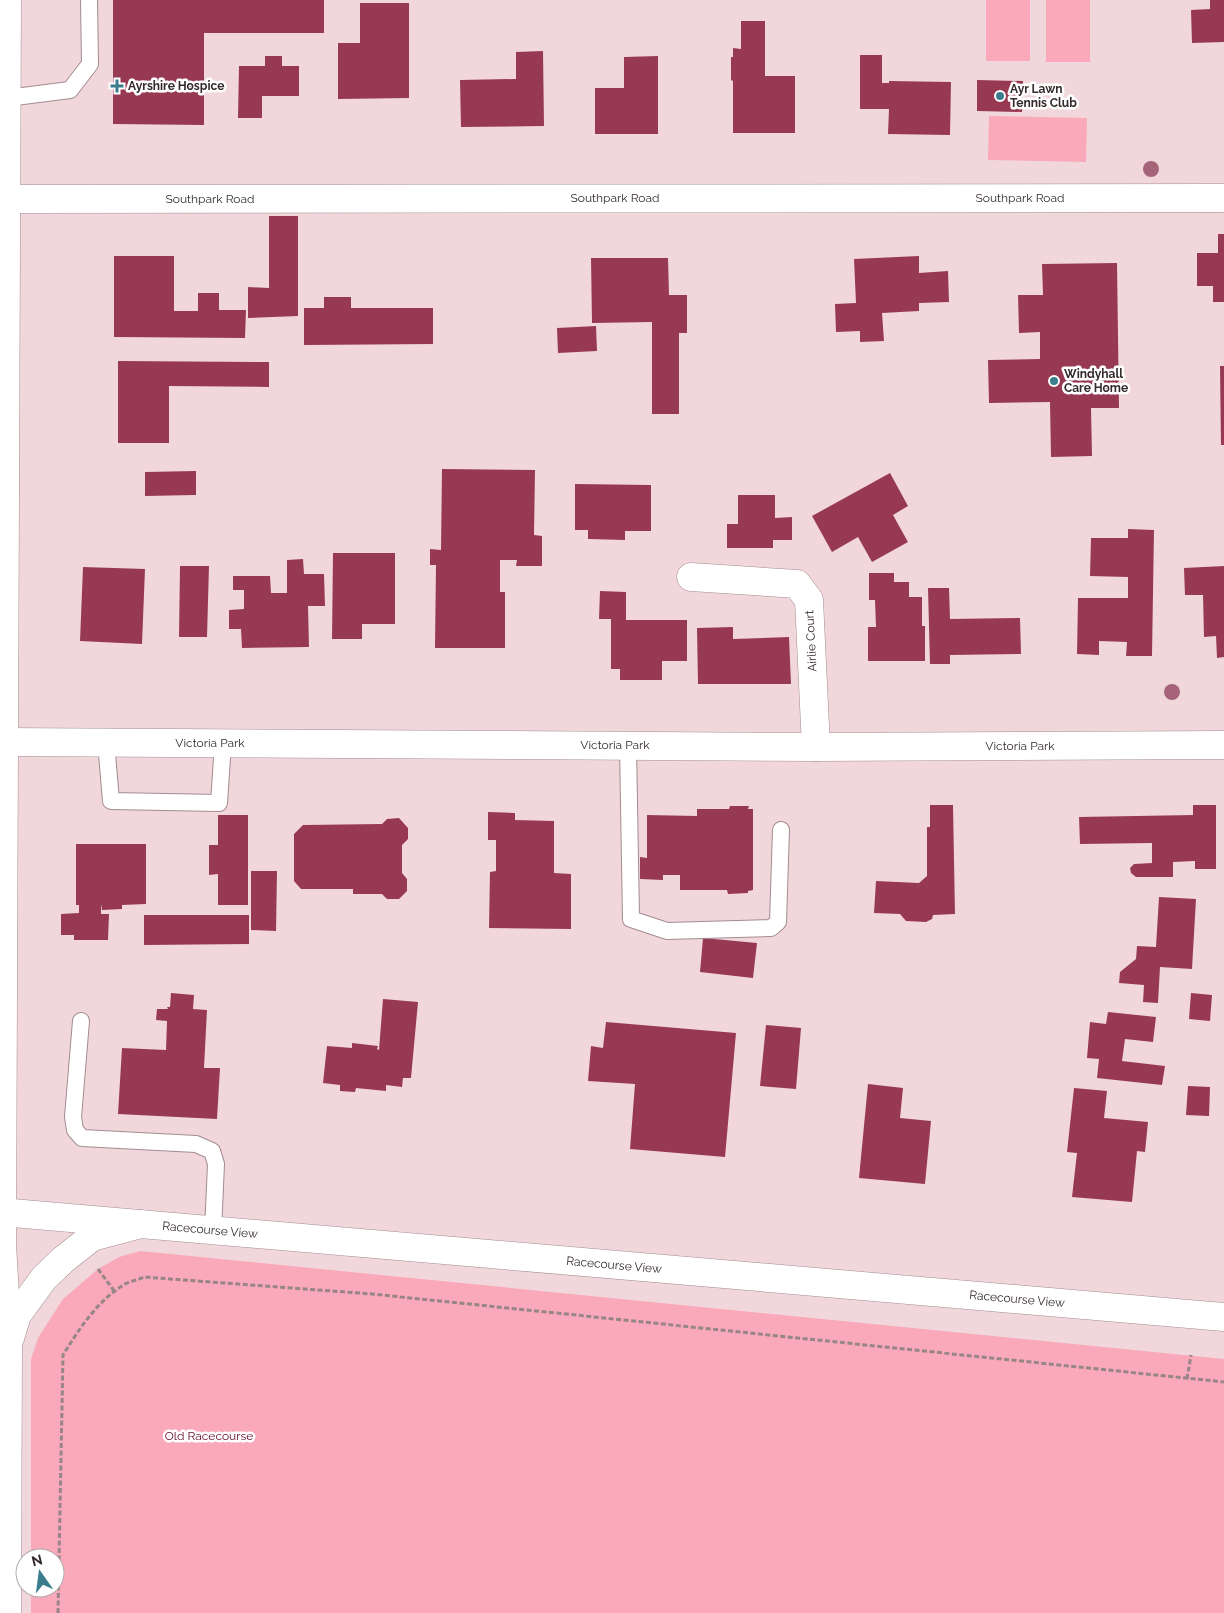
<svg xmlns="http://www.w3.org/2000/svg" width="1224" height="1613" viewBox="0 0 1224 1613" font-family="Raleway,sans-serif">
<rect width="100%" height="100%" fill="#f1d7db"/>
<!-- green -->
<g fill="#f9a9b9">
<rect x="986" y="0" width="44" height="61"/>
<rect x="1046" y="0" width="44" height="62"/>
<polygon points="989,116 1087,118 1086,162 988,160"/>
<polygon points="140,1251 1224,1359 1224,1613 31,1613 31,1588 55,1588 55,1558 31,1558 31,1359 38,1338 63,1299 98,1269 119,1257"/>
</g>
<!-- building -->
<g fill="#983953">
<polygon points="113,0 324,0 324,33 204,33 204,125 113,124"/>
<polygon points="1210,0 1224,0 1224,42 1192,43 1191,10 1210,9"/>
<polygon points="360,3 409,3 409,98 338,99 338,43 360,43"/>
<polygon points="741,21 765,21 765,76 795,76 795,133 733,133 733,81 731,80 731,57 733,57 733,48 741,49"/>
<polygon points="543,51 544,126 461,127 460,80 516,79 516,52"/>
<polygon points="860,55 882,55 882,83 889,83 889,81 951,82 950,135 888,134 889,109 860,109"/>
<polygon points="265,56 282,56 282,66 299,66 299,96 262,96 262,118 238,118 239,66 265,66"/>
<polygon points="658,56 658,134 595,134 595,88 624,88 624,57"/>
<polygon points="977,80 1023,81 1022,112 977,111"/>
<polygon points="269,216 298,216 298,316 248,318 248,287 269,288"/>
<polygon points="1218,234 1224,234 1224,302 1213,302 1213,286 1197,286 1197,253 1218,253"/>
<polygon points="114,256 174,256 174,311 198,311 198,293 219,293 219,310 246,310 245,338 114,337"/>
<polygon points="919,256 919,273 948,271 949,302 919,303 919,311 882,313 884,341 860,342 860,331 836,332 835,304 856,303 854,259"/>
<polygon points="591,258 668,258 669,295 687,295 687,333 679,333 679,414 652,414 652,322 592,323"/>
<polygon points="1117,263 1119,408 1091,408 1092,456 1051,457 1050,402 989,403 988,360 1040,359 1040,332 1019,333 1018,295 1043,295 1042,264"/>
<polygon points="324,297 351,297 351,308 433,308 433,344 304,345 304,308 324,308"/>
<polygon points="596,326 597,351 558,353 557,328"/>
<polygon points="118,361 269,362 269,387 169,386 169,443 118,443"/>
<polygon points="1220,366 1224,366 1224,445 1221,445"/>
<polygon points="442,469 535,470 534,535 542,536 542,566 516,566 517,560 500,560 500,592 505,592 505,648 435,648 436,565 430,565 430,549 441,550"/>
<polygon points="196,471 196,495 145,496 145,472"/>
<polygon points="890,473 908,506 893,515 908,542 872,562 858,537 832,552 812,516"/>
<polygon points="575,484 651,485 651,531 625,531 625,540 588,539 588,530 575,530"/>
<polygon points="738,495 775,495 775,518 792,517 792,540 773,540 773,548 727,548 727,524 738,524"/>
<polygon points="1128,529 1154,530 1152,656 1126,656 1127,642 1099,641 1099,655 1077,654 1078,598 1128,598 1128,577 1090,576 1091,538 1128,538"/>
<polygon points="333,553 395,553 395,624 362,624 362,639 332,639"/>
<polygon points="303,559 304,574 324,574 325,606 308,606 309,647 242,648 241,629 229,629 229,610 244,609 244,590 233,590 233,576 270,576 271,593 287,593 287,560"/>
<polygon points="180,566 209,566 207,637 179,637"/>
<polygon points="1224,566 1224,657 1217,658 1216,636 1204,637 1203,595 1185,595 1184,568"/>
<polygon points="83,567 145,569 142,644 80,641"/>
<polygon points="869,573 894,573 894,582 909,582 909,597 922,597 922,626 925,626 925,661 868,661 868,627 876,627 875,600 869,600"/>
<polygon points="928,588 949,588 950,619 1020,618 1021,654 950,655 950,664 930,664"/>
<polygon points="600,591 626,592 626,620 687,620 687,661 662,661 662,680 620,680 620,669 611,669 611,619 599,619"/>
<polygon points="733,627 733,639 789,637 791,684 698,684 697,628"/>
<polygon points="930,805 953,805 955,914 933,915 932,919 926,922 906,921 900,914 874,913 876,881 919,883 927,876 927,827 930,827"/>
<polygon points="1193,805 1216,805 1216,869 1195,869 1195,861 1173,862 1173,877 1136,877 1131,873 1130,868 1134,864 1152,863 1152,843 1080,844 1079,817 1193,815"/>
<polygon points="730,806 749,806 748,809 753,809 753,890 748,891 748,893 728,894 727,890 680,890 680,875 663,875 663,880 640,879 640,857 647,858 647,815 697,816 697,809 729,809"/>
<polygon points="488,812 515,813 515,820 554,821 554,873 571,874 571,929 489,928 490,872 496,871 496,840 488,840"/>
<polygon points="218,815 248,815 248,905 218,905 218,874 209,875 209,845 218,845"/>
<polygon points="399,818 408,828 408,839 402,845 402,873 407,879 407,891 399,899 387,899 382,894 353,894 353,889 301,889 294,881 294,834 303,825 382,824 387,819"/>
<polygon points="76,844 146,844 146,904 122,905 122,909 102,910 101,904 101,914 109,914 108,940 74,940 74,935 61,935 61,914 79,913 79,905 76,905"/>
<polygon points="251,871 277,871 276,931 251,930"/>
<polygon points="1159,897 1196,899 1192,969 1160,967 1158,1003 1143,1002 1144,985 1119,983 1120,972 1136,959 1137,946 1156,947"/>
<polygon points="144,915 249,915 249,944 144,945"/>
<polygon points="703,938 757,943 753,978 700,972"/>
<polygon points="171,993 194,995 193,1009 207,1010 204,1068 220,1068 217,1119 118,1114 122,1048 166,1050 167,1021 156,1020 157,1009 168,1009 167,1007 170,1007"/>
<polygon points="1191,993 1212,995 1210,1021 1189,1019"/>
<polygon points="383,999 418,1002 411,1078 403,1078 402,1087 386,1085 386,1091 356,1088 355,1092 340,1091 340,1085 323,1083 327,1046 352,1048 352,1043 378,1046 377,1049 379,1050"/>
<polygon points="1108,1012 1156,1017 1153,1042 1125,1039 1122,1061 1165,1066 1162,1085 1097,1078 1099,1059 1087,1058 1090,1022 1106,1024"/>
<polygon points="606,1022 736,1033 725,1157 630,1149 635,1084 588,1081 591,1046 603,1048"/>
<polygon points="766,1025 801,1028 796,1089 760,1086"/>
<polygon points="868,1084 903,1088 900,1118 931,1121 925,1184 859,1178"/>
<polygon points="1188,1086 1210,1087 1209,1116 1186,1115"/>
<polygon points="1074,1088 1107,1091 1104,1118 1148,1122 1145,1152 1137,1151 1132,1202 1072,1197 1077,1153 1067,1152"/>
</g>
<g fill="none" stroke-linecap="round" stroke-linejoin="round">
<!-- lane casing -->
<g stroke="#a38c90" stroke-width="18">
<g id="lane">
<polyline points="7,98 70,90 90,64 89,0"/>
<polyline points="106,742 111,801 219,803 223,743"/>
<polyline points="628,745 631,919 667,931 771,928 778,922 781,830"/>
<polyline points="81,1021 73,1117 75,1130 82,1138 196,1144 212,1151 216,1164 213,1231"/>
</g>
</g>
<!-- street casing -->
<g stroke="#a38c90" stroke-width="29">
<g id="street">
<polyline points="7,199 1224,198"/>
<polyline points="691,577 797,584 809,600 816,747"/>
<polyline points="5,742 816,747 1224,745"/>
</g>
</g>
<!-- secondary casing -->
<g stroke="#a38c90" stroke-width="29">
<polyline id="secondary" points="0,1212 1224,1317"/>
</g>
<!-- primary casing -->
<g stroke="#a38c90" stroke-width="29">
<g id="primary">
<polyline points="10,1338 17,1315 44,1278 64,1259 92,1237 141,1224"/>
<polyline points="7,1613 8,1345 2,1245 7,0"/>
</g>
</g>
<!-- path -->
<g stroke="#978588" stroke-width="3" stroke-dasharray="5 2.5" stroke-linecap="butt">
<polyline points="98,1269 115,1292"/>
<polyline points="1187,1379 1191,1355"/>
<path d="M58,1613L63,1355C79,1329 98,1300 125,1284C131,1281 138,1280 144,1277L372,1294L1224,1382"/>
</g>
<!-- lane -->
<use href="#lane" stroke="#fff" stroke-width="16"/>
<!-- street -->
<use href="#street" stroke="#fff" stroke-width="28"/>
<!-- secondary -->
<use href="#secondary" stroke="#fff" stroke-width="28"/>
<!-- primary -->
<use href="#primary" stroke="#fff" stroke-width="28"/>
</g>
<!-- trees -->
<g fill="#a5647a">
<circle cx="1151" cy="169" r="8"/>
<circle cx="1172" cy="692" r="8"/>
</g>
<!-- markers -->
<g fill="#3a7d8d" stroke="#fff" stroke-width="2">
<path d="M114.5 78.5h5v5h5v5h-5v5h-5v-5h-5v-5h5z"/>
<circle cx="1000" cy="96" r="5"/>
<circle cx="1054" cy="381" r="5"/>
</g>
<g text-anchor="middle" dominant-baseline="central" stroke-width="5" stroke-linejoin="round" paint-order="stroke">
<!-- poi labels -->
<g font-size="12" font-weight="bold" fill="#342a2c" stroke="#fff" text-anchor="start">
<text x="128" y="86">Ayrshire Hospice</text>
<text x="1010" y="89">Ayr Lawn<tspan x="1010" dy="14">Tennis Club</tspan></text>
<text x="1064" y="374">Windyhall<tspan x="1064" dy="14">Care Home</tspan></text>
</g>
<!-- street labels -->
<g font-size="12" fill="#342a2c" stroke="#fff">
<text x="615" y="198">Southpark Road</text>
<text x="1020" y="198">Southpark Road</text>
<text x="210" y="199">Southpark Road</text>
<text transform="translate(811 641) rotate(-93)">Airlie Court</text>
<text x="210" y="743">Victoria Park</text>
<text x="615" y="745">Victoria Park</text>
<text x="1020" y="746">Victoria Park</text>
<text transform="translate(210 1230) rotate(5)">Racecourse View</text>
<text transform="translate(614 1265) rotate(5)">Racecourse View</text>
<text transform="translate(1017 1299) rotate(5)">Racecourse View</text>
</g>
<!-- park labels -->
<g font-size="12" fill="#66052b" stroke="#fff">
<text x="209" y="1436">Old Racecourse</text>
</g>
</g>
<!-- north arrow -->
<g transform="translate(40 1573) rotate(346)"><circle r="24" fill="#ffffff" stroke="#aeaaab"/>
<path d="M0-4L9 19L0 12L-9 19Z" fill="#3a7d8d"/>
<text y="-8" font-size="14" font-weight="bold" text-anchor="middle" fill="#342a2c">N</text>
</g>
</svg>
